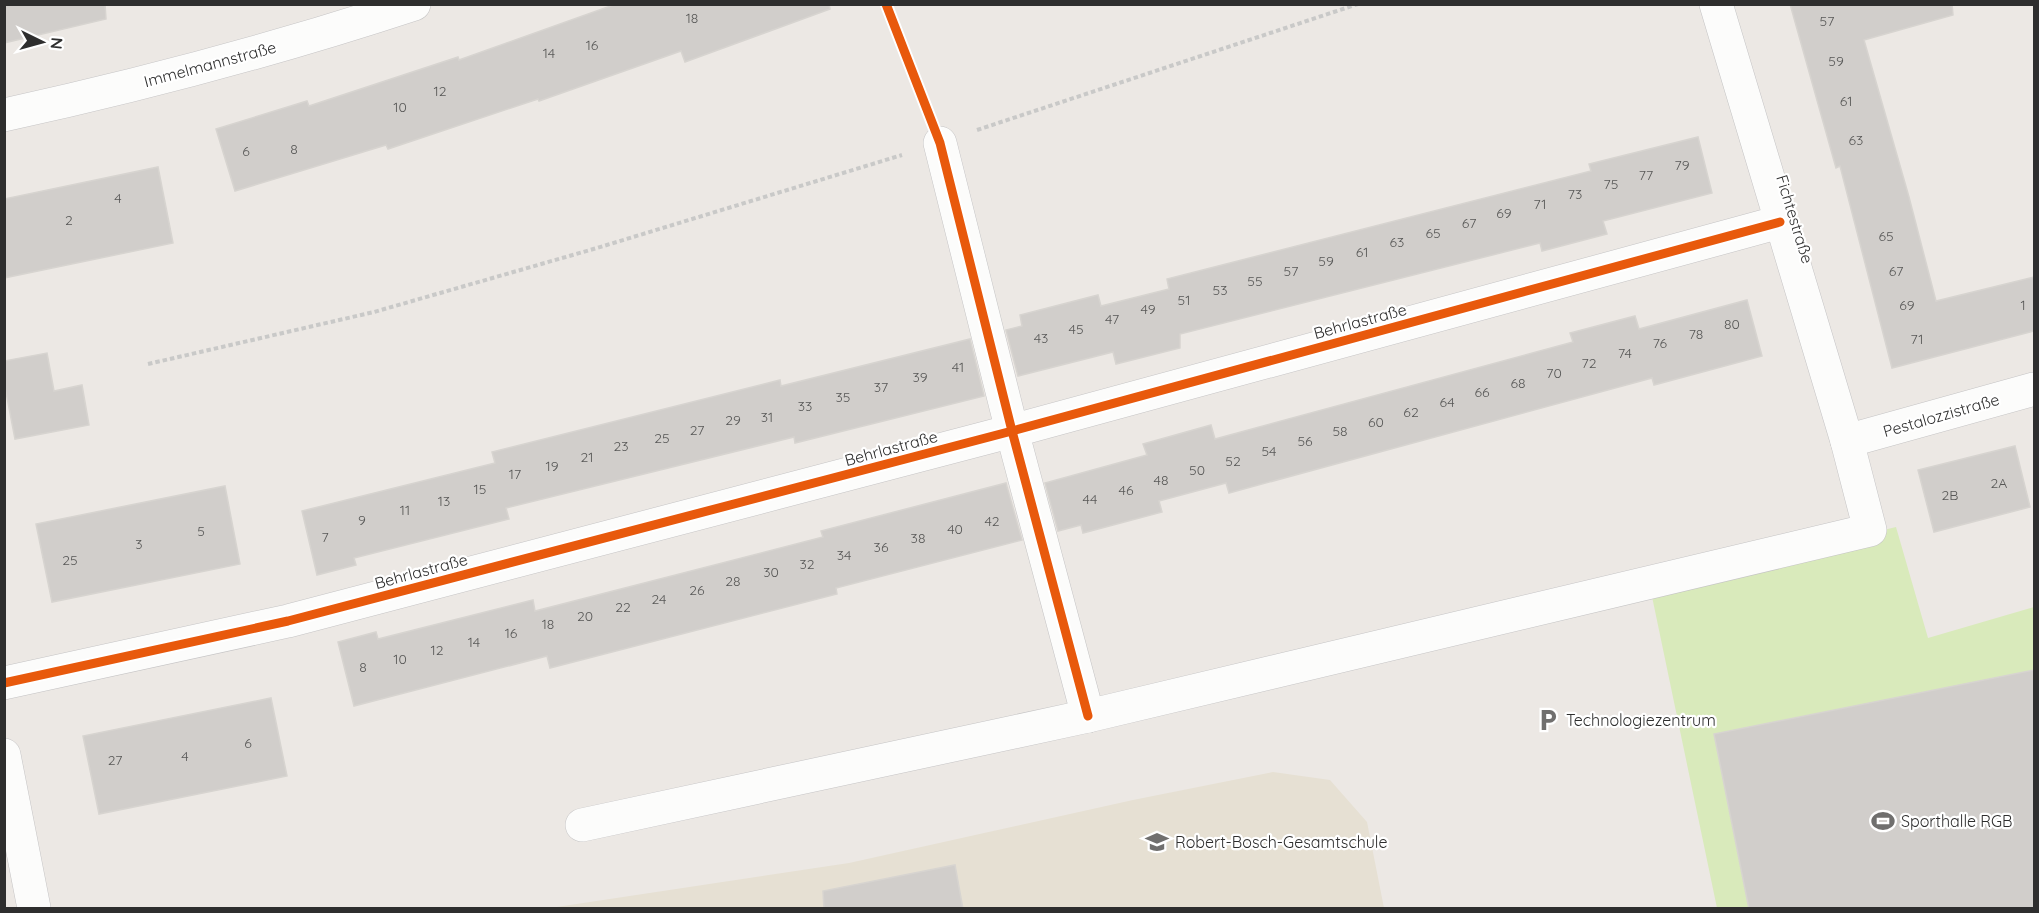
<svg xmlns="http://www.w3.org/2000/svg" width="2039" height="913" viewBox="0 0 2039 913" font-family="Quicksand,sans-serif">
<rect width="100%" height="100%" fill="#ece8e4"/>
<!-- education -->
<polygon fill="#e6e0d3" points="1273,772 1330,780 1367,822 1384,908 550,908 849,863 1133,800"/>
<!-- pitch -->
<polygon fill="#d9eabb" points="1896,527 1928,638 2034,607 2034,908 1717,908 1650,587"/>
<!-- building -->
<g fill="#d1cecb" stroke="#d7d4d0" stroke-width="1.5">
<polygon points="4,4 105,4 106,19 4,43"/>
<polygon points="616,4 829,4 830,9 685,62 681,51 539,101 538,99 388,149 386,145 235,191 216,129 307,101 309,106 458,57 459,60"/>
<polygon points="1790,4 1952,4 1953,15 1864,40 1909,197 1936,301 2034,277 2034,331 1892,368 1840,166 1836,168"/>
<polygon points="1698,137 1712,193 1603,221 1607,234 1542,251 1540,243 1180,334 1180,348 1116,364 1113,352 1018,376 1006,330 1022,326 1020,315 1098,295 1101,306 1169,289 1167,279 1591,171 1589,164"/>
<polygon points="158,167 173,243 4,278 4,199"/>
<polygon points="1747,300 1762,356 1654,385 1652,378 1229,493 1226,483 1159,501 1162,512 1083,533 1081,525 1058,531 1045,483 1147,455 1143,444 1211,425 1215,439 1573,342 1570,333 1635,316 1639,329"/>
<polygon points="970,339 984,396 795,443 794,437 506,508 509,519 354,558 356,565 317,575 302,511 495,463 492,452 780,380 781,386"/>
<polygon points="47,353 54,391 82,385 89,425 15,439 4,382 4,361"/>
<polygon points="2015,446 2030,507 1934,532 1918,470"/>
<polygon points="1006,483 1022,540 836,588 837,594 550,668 547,656 354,706 338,642 376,632 378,639 533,600 535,611 823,537 821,531"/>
<polygon points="225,486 240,564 52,602 36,524"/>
<polygon points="2034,670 2034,909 1749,909 1714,734"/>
<polygon points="271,698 287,776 99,814 83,736"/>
<polygon points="955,865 963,909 824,909 823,891"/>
</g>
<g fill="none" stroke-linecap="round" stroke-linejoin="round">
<!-- minor casing -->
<g stroke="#c5c4c5" stroke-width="34">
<g id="minor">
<path d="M4,115C142,85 280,48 414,4"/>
<polyline points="940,143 1012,431 1088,716"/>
<polyline points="1847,441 2034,389"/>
<polyline points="4,683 288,621 1012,431 1780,222"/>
<polyline points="4,755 34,908"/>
<polyline points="582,825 1088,716 1870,530 1847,441 1716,4"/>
</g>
</g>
<!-- path -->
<g stroke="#c9c9c8" stroke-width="4" stroke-dasharray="4.5 3" stroke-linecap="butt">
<polyline points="977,130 1358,4"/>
<polyline points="148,364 374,312 597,248 902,155"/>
</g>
<!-- minor -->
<use href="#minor" stroke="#fcfcfb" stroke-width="33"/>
<!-- cycleway casing -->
<g stroke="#fff" stroke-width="13">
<g id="cycleway">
<polyline points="886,4 940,143 1012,431 1088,716"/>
<polyline points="4,683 288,621 1012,431 1780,222"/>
</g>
</g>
<!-- cycleway -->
<use href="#cycleway" stroke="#e8590c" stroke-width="9"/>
</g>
<!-- icons -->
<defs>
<g id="parking-bare" transform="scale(1.8)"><path d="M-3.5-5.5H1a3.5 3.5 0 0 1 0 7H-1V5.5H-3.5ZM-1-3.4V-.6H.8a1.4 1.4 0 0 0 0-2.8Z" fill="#706f6e" stroke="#fff" stroke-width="2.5" paint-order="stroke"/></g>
<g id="stadium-bare" transform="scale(1.8)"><path d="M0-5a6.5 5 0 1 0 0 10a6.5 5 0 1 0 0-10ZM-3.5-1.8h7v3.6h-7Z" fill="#706f6e" stroke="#fff" stroke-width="2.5" paint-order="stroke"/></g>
<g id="school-bare" transform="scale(1.8)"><path d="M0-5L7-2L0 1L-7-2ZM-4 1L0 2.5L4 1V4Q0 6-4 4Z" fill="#706f6e" stroke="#fff" stroke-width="2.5" paint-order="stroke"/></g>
</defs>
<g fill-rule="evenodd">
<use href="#parking-bare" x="1548" y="720"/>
<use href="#stadium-bare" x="1883" y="821"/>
<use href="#school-bare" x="1157" y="842"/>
</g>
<g text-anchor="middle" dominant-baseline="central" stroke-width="4.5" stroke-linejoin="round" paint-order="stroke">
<!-- number labels -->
<g font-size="14" fill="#585857">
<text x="692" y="18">18</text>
<text x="1827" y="21">57</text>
<text x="592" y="45">16</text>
<text x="549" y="53">14</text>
<text x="1836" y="61">59</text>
<text x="440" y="91">12</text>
<text x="1846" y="101">61</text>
<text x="400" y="107">10</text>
<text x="1856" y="140">63</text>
<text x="294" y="149">8</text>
<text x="246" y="151">6</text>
<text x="1682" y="165">79</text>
<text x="1646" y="175">77</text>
<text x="1611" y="184">75</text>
<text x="1575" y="194">73</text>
<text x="118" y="198">4</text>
<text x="1540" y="204">71</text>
<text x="1504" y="213">69</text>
<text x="69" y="220">2</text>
<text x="1469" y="223">67</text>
<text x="1433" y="233">65</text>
<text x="1886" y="236">65</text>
<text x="1397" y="242">63</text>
<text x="1362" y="252">61</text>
<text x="1326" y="261">59</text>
<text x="1291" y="271">57</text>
<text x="1896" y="271">67</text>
<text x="1255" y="281">55</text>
<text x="1220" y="290">53</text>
<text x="1184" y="300">51</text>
<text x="1907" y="305">69</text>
<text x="2023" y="305">1</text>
<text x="1148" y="309">49</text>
<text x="1112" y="319">47</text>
<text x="1732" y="324">80</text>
<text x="1076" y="329">45</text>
<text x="1696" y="334">78</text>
<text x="1041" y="338">43</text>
<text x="1917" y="339">71</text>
<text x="1660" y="343">76</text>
<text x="1625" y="353">74</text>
<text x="1589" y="363">72</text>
<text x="958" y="367">41</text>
<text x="1554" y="373">70</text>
<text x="920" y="377">39</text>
<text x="1518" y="383">68</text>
<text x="881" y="387">37</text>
<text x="1482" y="392">66</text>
<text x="843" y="397">35</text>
<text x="1447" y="402">64</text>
<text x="805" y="406">33</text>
<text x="1411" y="412">62</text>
<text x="767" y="417">31</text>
<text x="733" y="420">29</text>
<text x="1376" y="422">60</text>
<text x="697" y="430">27</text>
<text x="1340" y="431">58</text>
<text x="662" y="438">25</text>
<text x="1305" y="441">56</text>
<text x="621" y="446">23</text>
<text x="1269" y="451">54</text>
<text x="587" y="457">21</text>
<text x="1233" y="461">52</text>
<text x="552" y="466">19</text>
<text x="1197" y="470">50</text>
<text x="515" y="474">17</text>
<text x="1161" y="480">48</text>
<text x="1999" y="483">2A</text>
<text x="480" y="489">15</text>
<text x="1126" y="490">46</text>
<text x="1950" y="495">2B</text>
<text x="1090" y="499">44</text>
<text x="444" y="501">13</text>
<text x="405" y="510">11</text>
<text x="362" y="520">9</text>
<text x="992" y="521">42</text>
<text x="955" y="529">40</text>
<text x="201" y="531">5</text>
<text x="325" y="537">7</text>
<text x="918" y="538">38</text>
<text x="139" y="544">3</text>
<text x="881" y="547">36</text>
<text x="844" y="555">34</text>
<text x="70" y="560">25</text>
<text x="807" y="564">32</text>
<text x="771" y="572">30</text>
<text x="733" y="581">28</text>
<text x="697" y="590">26</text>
<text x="659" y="599">24</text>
<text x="623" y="607">22</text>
<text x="585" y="616">20</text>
<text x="548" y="624">18</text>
<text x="511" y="633">16</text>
<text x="474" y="642">14</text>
<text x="437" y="650">12</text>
<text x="400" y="659">10</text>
<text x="363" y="667">8</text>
<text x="248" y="743">6</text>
<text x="185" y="756">4</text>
<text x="115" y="760">27</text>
</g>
<!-- street labels -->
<g font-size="16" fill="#2e2e2e" stroke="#fff">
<text transform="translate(210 64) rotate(-15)">Immelmannstraße</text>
<text transform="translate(1795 219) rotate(73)">Fichtestraße</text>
<text transform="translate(1360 321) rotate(-15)">Behrlastraße</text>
<text transform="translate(1941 415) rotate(-16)">Pestalozzistraße</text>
<text transform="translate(891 448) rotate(-15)">Behrlastraße</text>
<text transform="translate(421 571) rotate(-15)">Behrlastraße</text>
</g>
<!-- poi labels -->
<g font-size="16" fill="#2e2e2e" stroke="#fff" text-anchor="start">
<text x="1566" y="720">Technologiezentrum</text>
<text x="1901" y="821">Sporthalle RGB</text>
<text x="1175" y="842">Robert-Bosch-Gesamtschule</text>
</g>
</g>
<!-- border -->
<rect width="2039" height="913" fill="none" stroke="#2e2e2e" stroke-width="12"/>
<!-- north arrow -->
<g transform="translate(42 42) rotate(95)" stroke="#ffffff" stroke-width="4.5" paint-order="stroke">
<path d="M0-4.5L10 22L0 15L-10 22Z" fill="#2e2e2e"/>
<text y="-9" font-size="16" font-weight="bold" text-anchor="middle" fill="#2e2e2e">N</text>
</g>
</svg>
